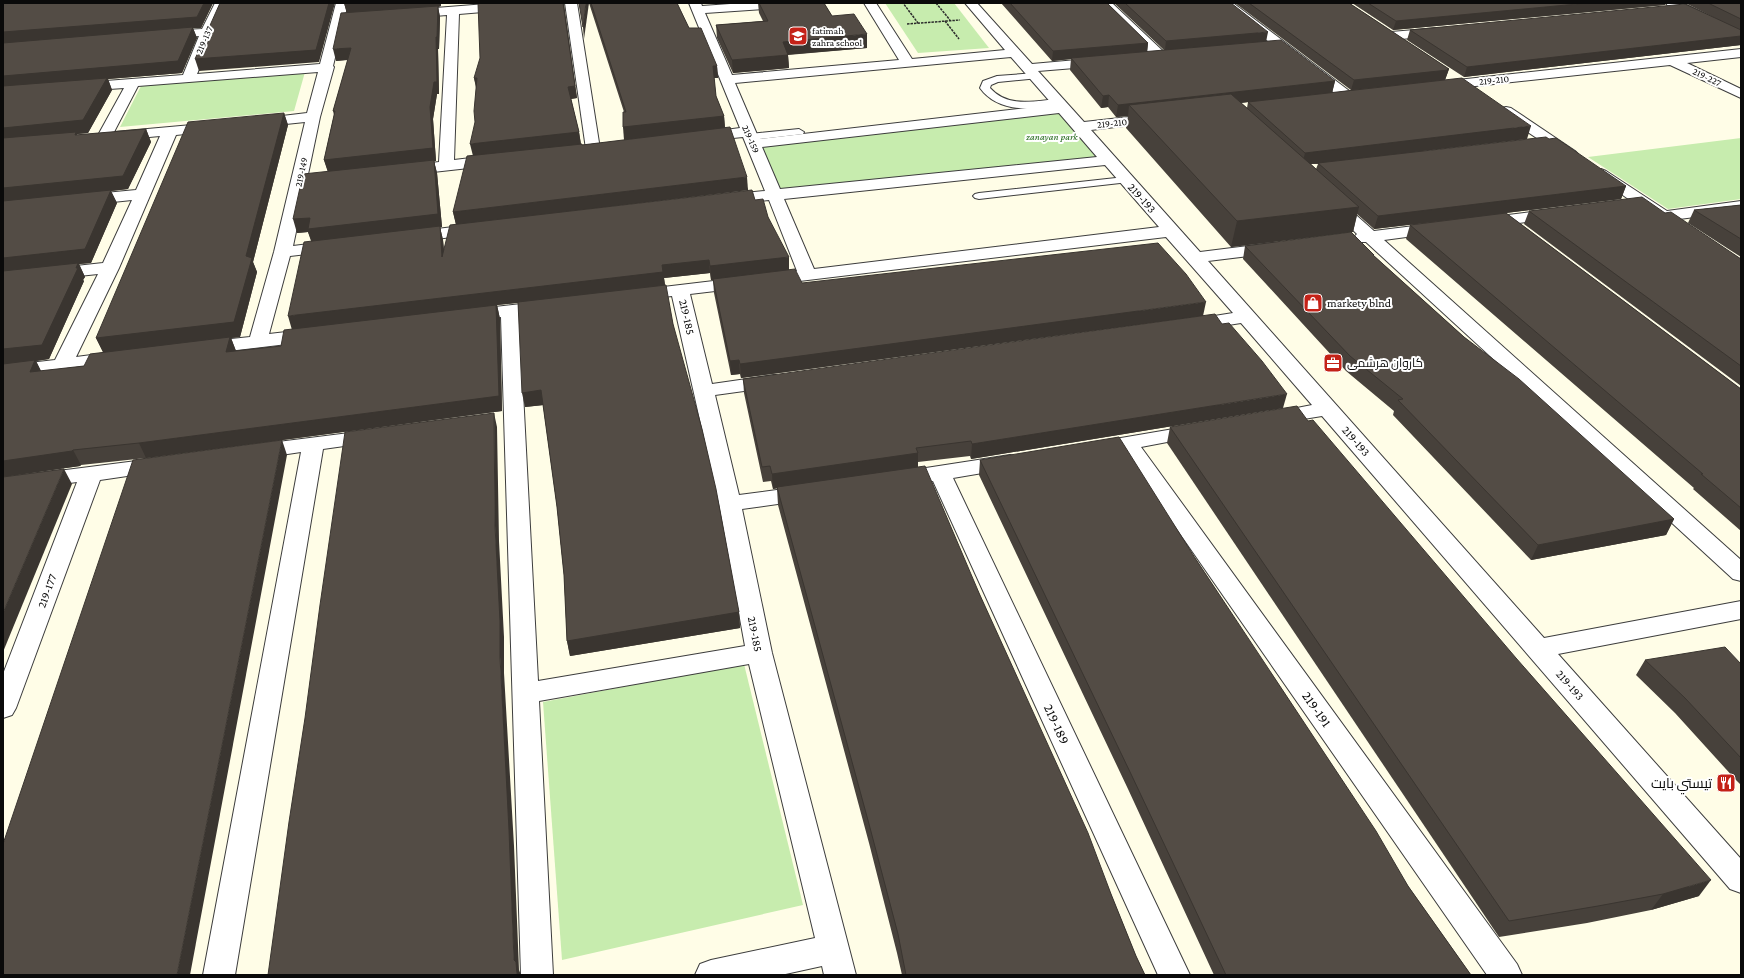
<svg xmlns="http://www.w3.org/2000/svg" width="1744" height="978" viewBox="0 0 1744 978" font-family="'Crimson Pro',Cairo,serif">
<rect width="100%" height="100%" fill="#fffde7"/>
<!-- green -->
<g fill="#c7ecae">
<polygon points="885,3 954,3 989,48 918,53"/>
<polygon points="305,72 294,111 120,127 141,86"/>
<polygon points="1063,108 1107,158 779,190 761,147"/>
<polygon points="1741,138 1741,199 1668,209 1588,157"/>
<polygon points="744,664 803,905 562,960 543,702"/>
</g>
<g fill="none" stroke-linecap="round" stroke-linejoin="round">
<!-- service casing -->
<g stroke="#3d3d3d" stroke-width="2">
<g id="service">
<path d="M1036,73L1039,74L1041,76L1039,78L998,82L991,85L990,88C1008,108 1034,101 1058,99L1062,100L1063,102L1062,104C1034,111 998,113 980,88L983,81L997,76Z"/>
<polygon points="799,129 804,132 803,134 750,140 745,137 750,134"/>
<polygon points="1125,177 1129,178 1131,180 1129,182 979,199 975,198 973,196 975,194 979,193"/>
</g>
</g>
<!-- minor casing -->
<g stroke="#3d3d3d" stroke-width="2">
<g id="minor">
<polygon points="215,3 227,3 197,74 320,64 336,3 348,3 333,66 334,67 320,117 293,246 333,241 339,242 341,246 339,250 333,251 290,256 269,334 312,329 319,331 321,335 319,339 312,341 203,354 196,352 193,348 196,344 203,342 250,337 274,252 305,122 257,127 252,126 250,123 252,120 257,119 307,113 318,72 138,86 114,132 214,123 219,124 221,127 219,130 214,131 176,135 119,268 76,357 115,352 122,354 125,358 122,362 115,364 3,378 3,366 55,360 98,274 3,284 3,274 103,263 132,200 84,205 78,203 76,200 78,197 84,195 136,190 160,136 117,140 111,138 109,140 104,141 99,140 97,137 124,88 80,91 75,90 73,87 75,84 80,83 183,75 199,36 166,39 162,38 160,35 162,32 166,31 202,29"/>
<polygon points="499,3 548,3 546,6 542,7 459,14 454,160 496,155 501,157 504,160 501,163 496,165 406,175 401,173 398,170 401,167 439,162 447,15 410,18 406,17 404,14 406,11 410,10"/>
<polygon points="565,3 577,3 600,149 598,152 593,153 588,152 586,149"/>
<path d="M689,3H701L702,6L744,3H798L796,6L792,7L705,13L732,75L899,60L864,3H876L912,59L1005,50L965,3H977L1032,64L1099,58L1104,59L1106,62L1104,65L1099,66L1038,71L1084,122L1156,114L1161,115L1163,118L1161,121L1156,122L1091,130L1200,252L1273,243L1279,244L1281,248L1279,252L1273,253L1208,261L1544,638L1741,601V619L1558,654L1741,859V893L1730,889L1322,416L1273,424L1266,422L1263,418L1266,414L1312,405L1241,323L1190,331L1183,329L1181,325L1183,321L1233,313L1166,237L690,294L712,384L774,375L781,377L784,381L781,385L774,387L715,395L739,495L806,486L814,488L817,493L814,498L806,500L742,509L772,653L856,975H824L822,966L781,975H695L700,964L711,960L815,938L749,664L539,701L553,975H521L501,317L469,322L462,320L460,316L462,312L469,310L548,301L554,302L557,306L554,310L519,315L538,681L745,646L719,504L672,296L638,300L632,299L629,295L632,291L638,290L797,271L769,200L724,205L718,203L716,200L718,197L724,195L765,191L743,137L703,141L698,140L696,137L698,134L703,133L740,128ZM1011,57L1053,105L759,139L735,83ZM1059,113L1097,157L780,189L762,147ZM1105,165L1159,227L814,269L784,199Z"/>
<polygon points="1099,3 1112,3 1166,54 1168,57 1166,60 1156,60"/>
<polygon points="1219,3 1233,3 1352,93 1354,96 1352,99 1342,99"/>
<polygon points="1666,3 1682,3 1741,31 1741,40 1668,6"/>
<polygon points="1438,28 1442,29 1444,32 1442,35 1391,40 1387,39 1385,36 1387,33 1391,32"/>
<polygon points="1741,49 1741,57 1687,63 1741,89 1741,98 1670,65 1439,90 1434,89 1432,86 1434,83 1439,82"/>
<polygon points="1506,107 1511,108 1575,151 1578,154 1575,157 1570,159 1565,157 1501,114 1499,111 1501,108"/>
<polygon points="1601,169 1606,171 1667,211 1741,201 1741,211 1664,221 1658,219 1596,177 1593,174 1596,171"/>
<polygon points="1333,198 1339,200 1374,231 1438,223 1444,224 1446,228 1444,232 1384,240 1741,560 1741,581 1733,579 1366,242 1355,242 1353,238 1357,234 1325,203 1327,200"/>
<polygon points="1555,209 1561,211 1563,214 1561,217 1484,228 1478,226 1476,223 1478,220 1484,218"/>
<polygon points="478,224 484,225 486,229 484,233 412,242 406,241 404,237 406,233 412,232"/>
<polygon points="1197,425 1204,427 1207,431 1204,435 1141,447 1517,964 1522,975 1487,975 1122,450 1115,451 1108,450 1104,445 1108,440 1115,439"/>
<polygon points="373,430 380,431 383,436 380,441 323,449 235,975 203,975 301,452 254,459 246,457 243,452 246,447 254,445"/>
<polygon points="1010,455 1018,457 1021,462 1018,467 953,478 1190,975 1158,975 933,481 900,486 892,484 889,479 892,474 900,472"/>
<polygon points="160,458 168,460 171,465 168,470 100,480 16,708 12,715 3,718 3,674 77,482 3,492 3,478"/>
</g>
</g>
<!-- path -->
<g stroke="#2c2c2c" stroke-width="1.5" stroke-dasharray="2.5 1" stroke-linecap="butt">
<polyline points="908,3 903,3 918,23"/>
<polyline points="936,3 950,20"/>
<polyline points="945,21 959,39"/>
<polyline points="907,24 960,20"/>
</g>
<!-- service -->
<use href="#service" fill="#fff" fill-rule="evenodd"/>
<!-- minor -->
<use href="#minor" fill="#fff" fill-rule="evenodd"/>
</g>
<!-- wall -->
<g fill="#47413b" fill-rule="evenodd">
<polygon points="3,3 213,3 201,28 193,28 197,38 182,73 108,79 112,90 88,133 77,134 77,135 146,129 151,142 128,189 111,191 117,203 91,263 79,264 85,277 83,280 84,281 49,359 36,361 41,371 84,366 103,352 96,338 284,113 288,125 253,262 257,272 240,337 231,338 236,351 281,346 292,329 311,241 308,232 297,233 328,172 324,160 334,115 333,111 348,60 336,61 347,13 344,3 441,3 441,6 438,7 440,17 439,49 438,49 439,94 437,94 433,119 436,161 434,161 437,173 442,227 440,227 443,240 444,251 456,224 453,212 473,156 475,122 476,88 474,78 564,3 577,98 571,99 579,132 581,144 582,145 703,131 624,140 624,112 589,3 677,3 689,28 717,66 718,78 714,78 716,96 724,116 725,128 748,190 567,212 755,200 768,217 789,270 802,283 1203,316 741,378 740,374 731,375 714,293 713,280 711,280 710,273 664,278 665,285 673,324 739,612 740,628 570,656 567,641 564,575 557,507 543,405 525,407 518,303 497,305 500,319 502,411 146,458 81,465 80,466 3,477"/>
<polygon points="758,3 824,3 832,16 867,48 788,55 789,68 733,73 717,38 716,25 763,21 759,13"/>
<path d="M1001,3H1107L1148,43L1147,52L1164,50L1114,3H1231L1266,41L1335,81L1332,93L1351,90L1235,3H1349L1449,69L1445,80L1527,139L1422,151L1626,186L1621,199L1506,213L1741,389V531L1693,489L1694,488L1406,239L1410,225L1478,217L1374,229L1357,214L1353,232L1231,247L1126,128L1128,116L1116,117L1108,107L1101,108L1070,70L1071,59L1052,61ZM1248,102L1247,108L1241,103ZM1311,164H1318L1316,169Z"/>
<polygon points="1352,3 1666,3 1665,5 1393,30"/>
<polygon points="1685,3 1741,3 1741,45 1464,77 1407,40 1410,30 1729,25"/>
<polygon points="1741,205 1741,257 1688,223 1694,210"/>
<polygon points="1529,211 1665,213 1741,259 1741,386 1524,224"/>
<polygon points="1245,246 1374,256 1464,337 1674,519 1666,535 1531,560 1393,415 1394,411 1346,371 1243,259"/>
<polygon points="743,379 1283,408 971,459 970,456 918,462 918,467 979,593 1111,894 1136,956 1145,975 902,975 897,953 869,843 778,505 777,488 773,489 771,481 763,482 744,393"/>
<polygon points="1170,427 1699,896 1651,910 1587,923 1499,937 1167,443"/>
<polygon points="980,460 1195,558 1408,886 1471,975 1214,975 1128,789 979,475"/>
<polygon points="1645,660 1741,664 1741,785 1735,779 1675,713 1636,675"/>
</g>
<!-- shaded-wall -->
<g fill="#3a3530">
<polygon points="204,3 213,3 201,28 193,28 197,38 182,73 108,79 112,90 88,133 77,134 81,145 3,140 3,32"/>
<polygon points="329,3 335,3 319,62 199,71 195,59"/>
<polygon points="344,3 441,3 441,6 438,7 440,17 439,49 438,49 439,94 437,94 433,119 436,161 434,161 437,173 442,227 440,227 443,240 446,271 312,242 308,232 297,233 293,219 328,172 324,160 430,107 436,37 347,14"/>
<polygon points="563,3 577,98 570,99 568,87"/>
<polygon points="586,3 589,3 584,39 583,27"/>
<polygon points="1588,3 1666,3 1665,5 1393,30 1396,21"/>
<polygon points="1268,32 1266,42 1165,50 1166,41"/>
<polygon points="867,34 867,48 783,55 783,42"/>
<polygon points="1741,36 1741,45 1464,77 1467,67"/>
<polygon points="1148,43 1147,53 1071,58 1071,59 1052,61 1053,51"/>
<polygon points="351,48 354,59 336,61 333,49"/>
<polygon points="788,55 789,68 733,73 732,60"/>
<polygon points="713,66 717,66 718,78 714,78"/>
<polygon points="1449,69 1445,80 1351,90 1354,80"/>
<polygon points="474,78 477,78 477,90"/>
<polygon points="1335,81 1332,93 1138,114 1129,105 1128,116 1116,117 1118,105"/>
<polygon points="1109,95 1108,107 1101,108 1103,96"/>
<polygon points="284,113 288,125 253,262 257,272 240,337 231,338 236,351 232,366 103,352 96,338 246,256"/>
<polygon points="724,116 725,128 624,140 623,127"/>
<polygon points="1531,126 1527,139 1302,165 1305,153"/>
<polygon points="146,129 151,142 128,189 111,191 117,203 91,263 79,264 85,277 83,280 84,281 49,359 36,361 43,375 3,364 3,188"/>
<polygon points="579,132 581,145 473,156 470,144"/>
<polygon points="747,177 748,190 456,225 453,212"/>
<polygon points="1626,186 1621,199 1374,229 1378,216"/>
<polygon points="1359,207 1353,232 1231,247 1237,221"/>
<polygon points="789,257 789,271 711,280 710,266"/>
<polygon points="709,260 710,273 664,278 665,285 497,305 500,319 502,411 146,458 139,443 499,396 292,330 288,316 662,265"/>
<polygon points="1206,302 1203,316 741,378 740,364"/>
<polygon points="739,360 740,374 731,375 730,361"/>
<polygon points="541,390 544,405 525,407 522,393"/>
<polygon points="1287,394 1283,408 971,459 972,444"/>
<polygon points="494,413 497,427 499,541 504,637 504,673 514,846 519,970 521,975 517,975 514,960 500,657 495,526"/>
<polygon points="282,440 287,455 190,975 177,975"/>
<polygon points="73,450 81,465 80,466 3,477 3,461"/>
<polygon points="918,453 918,468 773,489 772,474"/>
<polygon points="64,469 72,484 3,652 3,613"/>
<polygon points="1674,519 1666,535 1531,560 1538,545"/>
<polygon points="739,612 740,628 570,656 567,641"/>
<polygon points="1711,880 1699,896 1651,910 1663,894"/>
</g>
<!-- building -->
<g fill="#534c45" stroke="#3a3530">
<polygon points="3,3 204,3 197,17 3,32"/>
<polygon points="220,3 329,3 316,50 195,59"/>
<polygon points="478,3 563,3 575,86 568,87 579,132 470,144 475,122 474,111 477,78 474,78 480,58"/>
<polygon points="579,3 586,3 583,27"/>
<polygon points="591,3 677,3 689,28 701,28 717,66 713,66 716,96 724,116 623,127 623,112 626,112"/>
<polygon points="759,3 824,3 832,16 854,14 867,34 783,42 788,55 732,60 716,25 768,21"/>
<polygon points="1010,3 1107,3 1148,43 1053,51"/>
<polygon points="1125,3 1231,3 1268,32 1166,41"/>
<polygon points="1249,3 1349,3 1449,69 1447,69 1448,70 1354,80"/>
<polygon points="1368,3 1588,3 1396,21"/>
<polygon points="1708,3 1741,3 1741,19"/>
<polygon points="1685,4 1741,30 1741,36 1467,67 1410,30"/>
<polygon points="438,6 437,37 436,37 437,82 434,82 430,107 433,148 324,160 335,111 333,111 351,48 333,49 341,13"/>
<polygon points="193,27 178,61 3,76 3,43"/>
<polygon points="1281,40 1335,81 1118,105 1109,95 1103,96 1071,58"/>
<polygon points="107,78 83,120 3,128 3,86"/>
<polygon points="1462,78 1531,126 1305,153 1248,102"/>
<polygon points="1231,94 1359,207 1237,221 1129,105"/>
<polygon points="284,113 246,256 252,258 234,322 96,338 188,122"/>
<polygon points="730,127 747,177 453,212 467,156 582,144 582,145"/>
<polygon points="146,129 123,176 3,188 3,138 76,132 75,135"/>
<polygon points="1546,137 1549,139 1556,138 1626,186 1378,216 1318,163"/>
<polygon points="434,160 438,214 308,229 310,218 293,219 303,174"/>
<polygon points="111,190 85,249 3,258 3,201"/>
<polygon points="752,190 755,200 763,199 768,217 789,257 710,266 709,260 662,265 663,272 288,316 304,242 440,226 442,257 450,225"/>
<polygon points="1642,197 1665,213 1671,212 1741,259 1741,366 1529,211"/>
<polygon points="1741,205 1741,239 1694,210"/>
<polygon points="1506,213 1741,389 1741,508 1701,474 1703,474 1410,225"/>
<polygon points="1351,232 1374,255 1373,255 1464,337 1519,379 1674,519 1538,545 1398,400 1403,399 1350,356 1245,246"/>
<polygon points="1158,243 1186,274 1206,302 740,364 739,360 730,361 713,279 795,269 802,283"/>
<polygon points="78,263 76,268 78,268 42,345 3,349 3,271"/>
<polygon points="666,285 673,324 702,429 716,489 739,612 567,641 564,575 557,507 541,390 522,393 518,302"/>
<polygon points="496,305 499,396 139,443 73,450 72,451 3,461 3,364 35,360 30,372 84,366 90,354 230,337 226,352 281,346 284,330"/>
<polygon points="1215,314 1222,324 1229,323 1262,361 1287,394 972,444 971,441 916,448 918,453 772,474 770,466 762,467 743,379"/>
<polygon points="1297,406 1308,421 1313,420 1516,658 1711,880 1663,894 1598,906 1509,921 1170,427"/>
<polygon points="494,413 495,526 500,621 500,657 509,830 514,960 516,962 517,975 268,975 289,822 305,718 320,605 345,432"/>
<polygon points="1119,437 1195,558 1376,831 1408,886 1471,975 1226,975 1131,774 980,460"/>
<polygon points="282,440 177,975 3,975 3,844 133,460"/>
<polygon points="925,466 979,593 1088,833 1111,894 1136,956 1145,975 906,975 898,934 869,824 777,487"/>
<polygon points="64,469 3,613 3,477"/>
<polygon points="1725,647 1741,664 1741,758 1685,698 1645,660"/>
</g>
<!-- icons -->
<defs>
<g id="school-square" transform="scale(1)"><rect x="-9" y="-9" width="18" height="18" rx="4" fill="#c42218" stroke="#fff"/><path d="M0-5L7-2L0 1L-7-2ZM-4 1L0 2.5L4 1V4Q0 6-4 4Z" fill="#fff"/></g>
<g id="shop-square" transform="scale(1)"><rect x="-9" y="-9" width="18" height="18" rx="4" fill="#c42218" stroke="#fff"/><path d="M-5-2.5h2.3a2.7 3.5 0 0 1 5.4 0H5L5.5 6h-11ZM-1.5-2.5h3a1.5 2.3 0 0 0-3 0Z" fill="#fff"/></g>
<g id="office-square" transform="scale(1)"><rect x="-9" y="-9" width="18" height="18" rx="4" fill="#c42218" stroke="#fff"/><path d="M-6-3h4V-5.5h4V-3h4V5H-6ZM-1-4.5V-3h2v-1.5ZM-6 0V1H6V0Z" fill="#fff"/></g>
<g id="restaurant-square" transform="scale(1)"><rect x="-9" y="-9" width="18" height="18" rx="4" fill="#c42218" stroke="#fff"/><path d="M-5-6h1v4h1v-4h1v4h1v-4h1v5L-1.5 .5V6h-2V.5L-5-1ZM5-6V6H3V1.5H1.5Q1.5-4 5-6Z" fill="#fff"/></g>
</defs>
<g fill-rule="evenodd">
<use href="#school-square" x="798" y="36"/>
<use href="#shop-square" x="1313" y="303"/>
<use href="#office-square" x="1333" y="363"/>
<use href="#restaurant-square" x="1726" y="783"/>
</g>
<g text-anchor="middle" dominant-baseline="central" stroke-width="4" stroke-linejoin="round" paint-order="stroke">
<!-- far-poi labels -->
<g font-size="10" fill="#0a0a0a" stroke="#fff" text-anchor="start">
<text x="812" y="30">fatimah<tspan x="812" dy="12">zahra school</tspan></text>
</g>
<!-- far-street labels -->
<g font-size="10" fill="#0a0a0a" stroke="#fff">
<text transform="translate(204 40) rotate(-67)">219-137</text>
<text transform="translate(1707 77) rotate(26)">219-227</text>
<text transform="translate(1494 80) rotate(-6)">219-210</text>
<text transform="translate(1112 123) rotate(-6)">219-210</text>
<text transform="translate(751 139) rotate(66)">219-159</text>
<text transform="translate(301 172) rotate(-78)">219-149</text>
</g>
<!-- far-park labels -->
<g font-size="10" font-style="italic" fill="#1e6516" stroke="#fff">
<text x="1052" y="136">zanayan park</text>
</g>
<!-- street labels -->
<g font-size="12" fill="#0a0a0a" stroke="#fff">
<text transform="translate(1142 198) rotate(48)">219-193</text>
<text transform="translate(687 317) rotate(77)">219-185</text>
<text transform="translate(1356 441) rotate(49)">219-193</text>
<text transform="translate(47 591) rotate(-70)">219-177</text>
<text transform="translate(755 634) rotate(79)">219-185</text>
<text transform="translate(1570 685) rotate(49)">219-193</text>
</g>
<!-- poi labels -->
<g font-size="12" fill="#0a0a0a" stroke="#fff" text-anchor="start">
<text x="1327" y="303">markety blnd</text>
<text x="1347" y="363">كاروان هرشمی</text>
</g>
<!-- near-street labels -->
<g font-size="14" fill="#0a0a0a" stroke="#fff">
<text transform="translate(1317 709) rotate(55)">219-191</text>
<text transform="translate(1057 724) rotate(65)">219-189</text>
</g>
<!-- near-poi labels -->
<g font-size="14" fill="#0a0a0a" stroke="#fff" text-anchor="end">
<text x="1712" y="783">تيستي بايت</text>
</g>
</g>
<!-- border -->
<rect width="1744" height="978" fill="none" stroke="#0a0a0a" stroke-width="8"/>
</svg>
